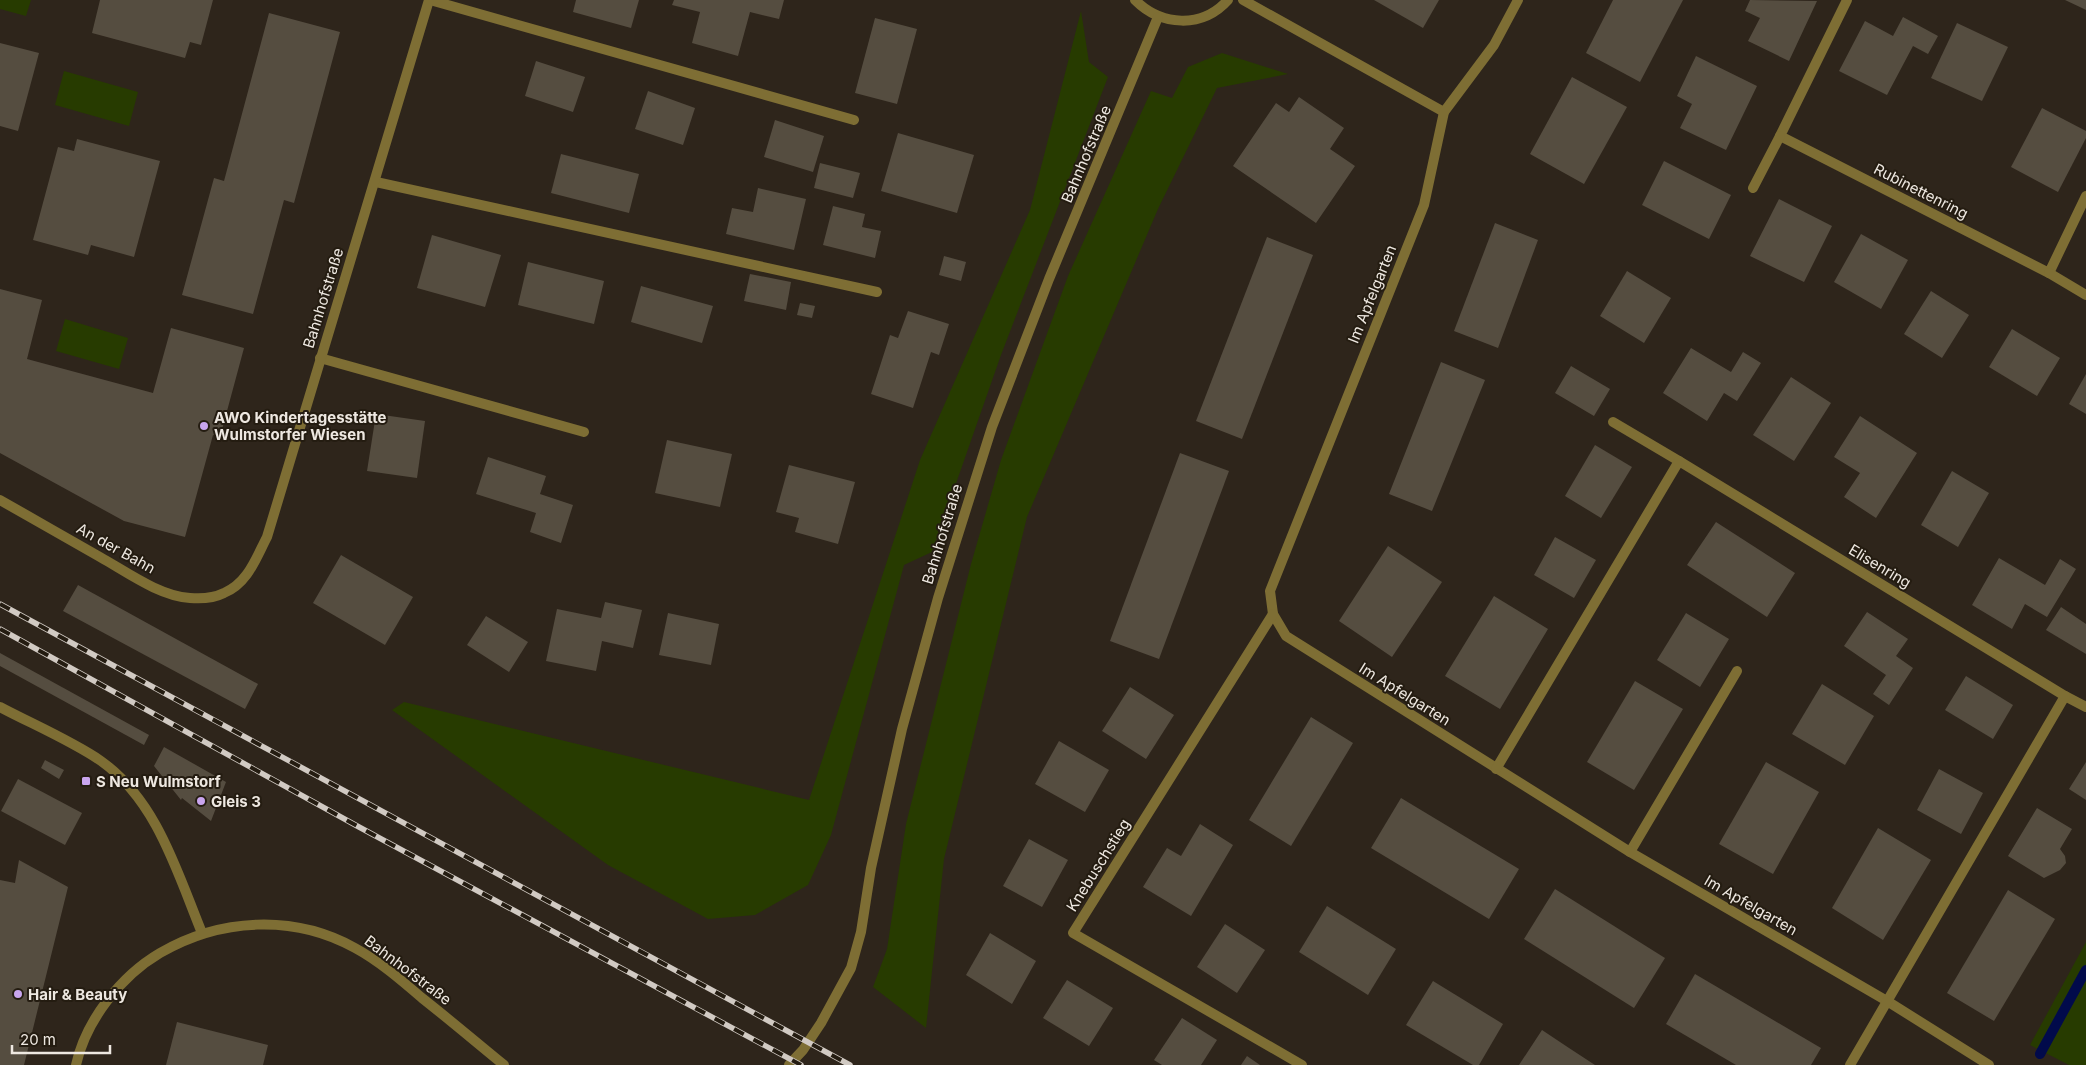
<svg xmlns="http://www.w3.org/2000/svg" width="2086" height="1065" viewBox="0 0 2086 1065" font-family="Inter,sans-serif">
<rect width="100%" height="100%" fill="#2e251b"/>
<!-- green -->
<g fill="#273b00">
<polygon points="0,0 31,0 26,16 0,9"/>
<polygon points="1081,11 1089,62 1108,77 1001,355 932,552 904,565 831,835 808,885 755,915 708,919 608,865 392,710 404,702 809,800 920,460 1030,210"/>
<polygon points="1222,53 1288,74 1217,88 1158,209 1027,517 944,859 926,1028 873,987 887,949 906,824 971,564 1001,460 1068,276 1151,91 1172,98 1188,67"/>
<polygon points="64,71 138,92 129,126 55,105"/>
<polygon points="65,319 128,338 119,369 56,351"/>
<polygon points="2086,942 2086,1065 2069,1065 2030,1045"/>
</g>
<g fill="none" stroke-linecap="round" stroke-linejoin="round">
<!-- stream -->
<polyline stroke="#010a4b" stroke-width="10" points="2040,1054 2086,970"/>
</g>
<!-- building -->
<g fill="#554d40">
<polygon points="100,0 213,0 201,45 190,42 185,58 92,33"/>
<polygon points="576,0 639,0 631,28 573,12"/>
<polygon points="674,0 784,0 779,19 750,12 738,56 692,43 700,12 672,5"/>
<polygon points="1374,0 1439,0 1423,28"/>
<polygon points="1613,0 1683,0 1640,82 1586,53"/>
<polygon points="1750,0 1817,1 1789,61 1748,41 1760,18 1745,11"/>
<polygon points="2065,0 2086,0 2086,10 2082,8"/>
<polygon points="269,13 340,32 294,203 284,200 253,314 182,295 214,178 224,181"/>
<polygon points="1903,17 1938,36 1928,54 1913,46 1887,95 1839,71 1865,21 1893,36"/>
<polygon points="875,18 917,29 897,104 855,93"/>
<polygon points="1957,23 2008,47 1982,101 1931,78"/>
<polygon points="0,43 39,53 18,131 0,126"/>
<polygon points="1696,56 1757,86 1726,150 1680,128 1692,104 1677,96"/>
<polygon points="536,61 585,77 573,112 525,96"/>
<polygon points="1572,77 1627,107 1584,184 1530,154"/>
<polygon points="648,91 695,108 683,145 635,129"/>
<polygon points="1299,97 1344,128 1330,149 1355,166 1316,223 1233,166 1276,103 1289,112"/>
<polygon points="2042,108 2086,131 2086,138 2058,192 2011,167"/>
<polygon points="775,120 824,136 813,172 764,157"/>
<polygon points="898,133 974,155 957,213 881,191"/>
<polygon points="77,139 160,161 134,257 91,245 88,255 33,240 58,147 74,151"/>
<polygon points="561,154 639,174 629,213 551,193"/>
<polygon points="1664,161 1731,195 1709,239 1642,205"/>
<polygon points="820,163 860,173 853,198 814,188"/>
<polygon points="758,188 806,199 794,250 726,234 732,208 753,212"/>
<polygon points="1779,199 1832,226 1804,282 1750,256"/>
<polygon points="833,206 865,214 862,227 881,231 875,258 823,245"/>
<polygon points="1495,223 1538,240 1498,348 1454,331"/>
<polygon points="1861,234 1908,260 1881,309 1834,282"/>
<polygon points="432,235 501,255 485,307 417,288"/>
<polygon points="1267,237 1313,255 1242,439 1196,421"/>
<polygon points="944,256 966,262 961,281 939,275"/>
<polygon points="528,262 604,281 594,324 518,305"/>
<polygon points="1627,271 1671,298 1644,343 1600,316"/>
<polygon points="750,274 791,282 786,310 744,301"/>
<polygon points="641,286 713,306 702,343 631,322"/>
<polygon points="0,289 42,300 27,359 153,393 171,328 244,348 220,437 213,435 185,537 124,521 0,453"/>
<polygon points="1931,291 1969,315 1942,358 1904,334"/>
<polygon points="800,303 815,306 812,318 797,315"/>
<polygon points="908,311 949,324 939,355 931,352 913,408 871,394 890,335 898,338"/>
<polygon points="2012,329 2060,358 2037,396 1989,367"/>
<polygon points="1691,348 1731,372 1743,352 1761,363 1737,401 1724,393 1707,421 1663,393"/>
<polygon points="1441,362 1485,380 1432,511 1389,494"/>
<polygon points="1571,366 1610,389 1594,416 1555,393"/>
<polygon points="2086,374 2086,414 2069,404"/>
<polygon points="1791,377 1831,403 1794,461 1753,435"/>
<polygon points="376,414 425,421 417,478 367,471"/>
<polygon points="1860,416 1917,453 1876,518 1844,497 1860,473 1834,457"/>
<polygon points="667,440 732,454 720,507 655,493"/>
<polygon points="1595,445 1632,467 1601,518 1565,496"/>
<polygon points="1180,453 1229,471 1159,659 1110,641"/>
<polygon points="488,457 546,476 540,494 573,505 561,543 530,532 536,513 476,494"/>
<polygon points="789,465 855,482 838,544 795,532 799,518 776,512"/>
<polygon points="1952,471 1989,493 1958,547 1921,525"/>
<polygon points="1716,522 1795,573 1767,617 1687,565"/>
<polygon points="1555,537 1596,560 1574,598 1534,575"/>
<polygon points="1388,546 1442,582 1392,657 1339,621"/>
<polygon points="341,555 413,597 385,645 313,603"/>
<polygon points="1999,558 2045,585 2060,559 2076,569 2047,617 2025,604 2012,629 1972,605"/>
<polygon points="78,585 258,684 245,709 63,611"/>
<polygon points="1494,596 1548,629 1500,709 1445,676"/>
<polygon points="605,602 642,610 633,648 602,641 596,671 546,661 557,609 601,618"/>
<polygon points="2061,607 2086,624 2086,654 2046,630"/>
<polygon points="1867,612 1908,639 1896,656 1913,668 1889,705 1873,694 1886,675 1844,646"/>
<polygon points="668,613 719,624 711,665 659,655"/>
<polygon points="1686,613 1729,639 1700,687 1657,660"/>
<polygon points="486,616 528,642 509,672 467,645"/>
<polygon points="0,653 149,735 144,745 0,666"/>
<polygon points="1966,676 2013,705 1993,739 1945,710"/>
<polygon points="1635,681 1683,709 1634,790 1587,762"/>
<polygon points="1822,684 1874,716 1845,765 1792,734"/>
<polygon points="1130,687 1174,715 1146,759 1102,731"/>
<polygon points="1311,717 1353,743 1291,846 1249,820"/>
<polygon points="1059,741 1109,770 1085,812 1035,784"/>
<polygon points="164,747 226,782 211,821 182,798 181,800 154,766"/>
<polygon points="45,760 64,770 59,779 41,768"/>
<polygon points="1766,762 1819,792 1773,874 1719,844"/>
<polygon points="2086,762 2086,800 2069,789"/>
<polygon points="1939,769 1983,793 1961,834 1917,810"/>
<polygon points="18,779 82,813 65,845 1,811"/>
<polygon points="1401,798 1519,869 1489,919 1371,848"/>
<polygon points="2037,808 2072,829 2060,849 2065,856 2066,863 2060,870 2044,878 2008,856"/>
<polygon points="1200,824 1233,845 1191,916 1143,887 1167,848 1181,856"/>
<polygon points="1878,828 1931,860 1883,940 1832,908"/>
<polygon points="1029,839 1068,860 1042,907 1003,886"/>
<polygon points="19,860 68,887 24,1065 0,1065 0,880 15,883"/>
<polygon points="1555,889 1665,958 1634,1008 1524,939"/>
<polygon points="2008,890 2055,919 1994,1021 1947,993"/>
<polygon points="1327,906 1396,949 1368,995 1299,952"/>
<polygon points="1225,924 1265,950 1237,993 1197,967"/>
<polygon points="990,933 1036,961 1012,1004 966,975"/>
<polygon points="1695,974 1821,1048 1811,1065 1736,1065 1666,1024"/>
<polygon points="1067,980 1113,1008 1089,1046 1043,1018"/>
<polygon points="1433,981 1503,1024 1479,1065 1473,1065 1406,1025"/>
<polygon points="1182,1018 1217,1040 1201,1065 1162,1065 1154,1060"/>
<polygon points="177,1022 268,1045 263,1065 166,1065"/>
<polygon points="1542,1030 1569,1048 1595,1065 1519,1065"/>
<polygon points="1247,1056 1260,1065 1241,1065"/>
</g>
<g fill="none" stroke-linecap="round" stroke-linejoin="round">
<!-- service -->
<g stroke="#7e6e34" stroke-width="10">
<polyline points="430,0 854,120"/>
<polyline points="376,182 877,292"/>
<polyline points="320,358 584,432"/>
<path d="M0,707C32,724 72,741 101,761C157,801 177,872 202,933"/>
<polyline points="1630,852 1737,671"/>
</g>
<!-- minor -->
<g stroke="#7e6e34" stroke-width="10">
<polyline points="1243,0 1444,112"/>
<polyline points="1518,0 1494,45 1444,112 1424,205 1270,591 1273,614 1286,636 1630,852 1887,1001 1989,1065"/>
<polyline points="1847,0 1780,136 2049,273 2086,196"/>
<polyline points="1753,188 1780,136"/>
<polyline points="2049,273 2086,295"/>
<polyline points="1613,422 1679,461"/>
<path d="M0,500C33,519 67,538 100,557C127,572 159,596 190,598C202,599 214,598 224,593C248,583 256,558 267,537L429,0"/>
<polyline points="1273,614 1073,933 1302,1065"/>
<polyline points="2065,696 2086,707"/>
<polyline points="1496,769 1679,461 2065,696 1850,1065"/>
</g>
<!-- tertiary -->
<g stroke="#7e6e34" stroke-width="10">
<path d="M1135,0C1161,26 1202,29 1228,0"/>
<path d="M76,1065C86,1020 121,976 160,953C220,918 294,914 355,948C379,961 401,980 422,998C450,1020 477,1043 504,1065"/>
<polyline points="789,1065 803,1050 821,1023 851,968 861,932 871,868 902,729 938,598 992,427 1049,279 1158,17"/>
</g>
<!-- rail casing -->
<g stroke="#d1cac3" stroke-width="5.5">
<g id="rail">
<polyline points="0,604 850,1065"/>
<polyline points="0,629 359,827 801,1065"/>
</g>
</g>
<!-- rail -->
<use href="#rail" stroke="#241c11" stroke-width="4" stroke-dasharray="11" stroke-linecap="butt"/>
</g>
<!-- markers -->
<g fill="#c9a5ee" stroke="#241c11" stroke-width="2">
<circle cx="204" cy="426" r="5"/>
<rect x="81" y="776" width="10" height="10" rx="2.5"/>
<circle cx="201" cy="801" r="5"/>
<circle cx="18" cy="994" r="5"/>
</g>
<g text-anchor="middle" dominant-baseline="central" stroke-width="4" stroke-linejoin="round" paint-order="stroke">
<!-- street labels -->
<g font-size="15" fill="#eee8e1" stroke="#241c11">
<text transform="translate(1086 154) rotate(-67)">Bahnhofstraße</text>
<text transform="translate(1921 191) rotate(27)">Rubinettenring</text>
<text transform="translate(1372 294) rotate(-68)">Im Apfelgarten</text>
<text transform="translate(323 298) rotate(-73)">Bahnhofstraße</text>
<text transform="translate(942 534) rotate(-73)">Bahnhofstraße</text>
<text transform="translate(116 548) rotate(29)">An der Bahn</text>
<text transform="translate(1880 566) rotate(31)">Elisenring</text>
<text transform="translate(1405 694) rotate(32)">Im Apfelgarten</text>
<text transform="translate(1098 865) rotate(-58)">Knebuschstieg</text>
<text transform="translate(1751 905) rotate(30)">Im Apfelgarten</text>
<text transform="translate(408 970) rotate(37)">Bahnhofstraße</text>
</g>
<!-- poi labels -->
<g font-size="15" font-weight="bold" fill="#eee8e1" stroke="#241c11" text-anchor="start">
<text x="214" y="417">AWO Kindertagesstätte<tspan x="214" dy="17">Wulmstorfer Wiesen</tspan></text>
<text x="96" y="781">S Neu Wulmstorf</text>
<text x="211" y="801">Gleis 3</text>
<text x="28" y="994">Hair &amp; Beauty</text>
</g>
</g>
<!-- scale -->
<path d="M12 1045v8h98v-8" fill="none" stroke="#eee8e1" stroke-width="2.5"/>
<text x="20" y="1045" font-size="15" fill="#eee8e1" stroke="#241c11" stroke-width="4" paint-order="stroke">20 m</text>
</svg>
